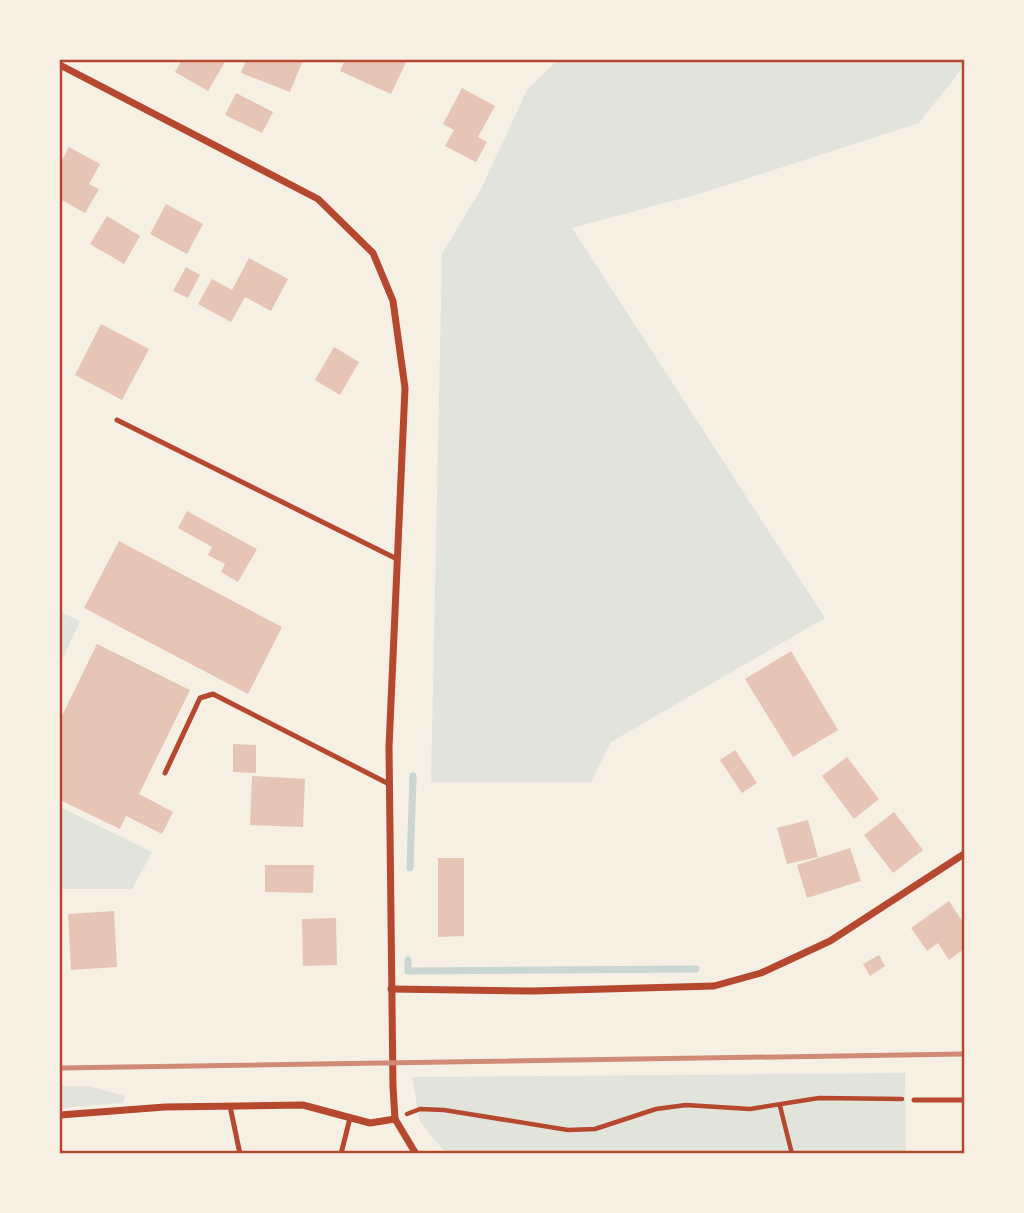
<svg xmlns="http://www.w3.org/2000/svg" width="1024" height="1213" viewBox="0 0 1024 1213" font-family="'Crimson Pro',serif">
<rect width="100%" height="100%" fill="#f6efe4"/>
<!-- green -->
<g fill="#e2e4dc">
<polygon points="556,60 964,60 964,66 919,123 702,193 572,228 825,618 611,742 591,782 431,782 442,254 481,189 527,90 557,61"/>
<polygon points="60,612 80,621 60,664"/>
<polygon points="60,807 152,852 132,889 60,889"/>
<polygon points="905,1073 906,1153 446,1153 420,1122 412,1077"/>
<polygon points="60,1086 88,1086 125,1096 123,1103 60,1108"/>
</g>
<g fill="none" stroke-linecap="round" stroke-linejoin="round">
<!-- stream -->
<g stroke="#c9d6d2" stroke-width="7">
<polyline points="410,868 413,776"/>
<polyline points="408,960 408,971 696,969"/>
</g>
</g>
<!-- building -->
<g fill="#e6c5b7">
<polygon points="182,60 226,60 208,91 175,72"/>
<polygon points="246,60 303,60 290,92 241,73"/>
<polygon points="345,60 407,60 391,94 340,71"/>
<polygon points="462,88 495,106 478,137 487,142 476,162 445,146 454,130 443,124"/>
<polygon points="236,93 273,112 262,133 225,115"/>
<polygon points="69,147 100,164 89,184 99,189 85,213 60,199 60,164"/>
<polygon points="166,204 203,224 187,254 150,234"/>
<polygon points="107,216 140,236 124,264 90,244"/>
<polygon points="249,258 288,279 271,311 245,297 231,322 198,304 212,279 232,290"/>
<polygon points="186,267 200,275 188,298 173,291"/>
<polygon points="101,324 149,349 122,400 75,375"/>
<polygon points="334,347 359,362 340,395 315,380"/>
<polygon points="187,511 257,549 238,582 221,572 225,564 208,555 212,547 178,528"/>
<polygon points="119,541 282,627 248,694 84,608"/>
<polygon points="97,644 190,690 139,794 173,812 162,834 126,816 120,829 60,800 60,720"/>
<polygon points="791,651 838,730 793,757 745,679"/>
<polygon points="233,744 256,745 256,773 233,772"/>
<polygon points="735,750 757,783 742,793 720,760"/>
<polygon points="847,757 879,799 854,819 822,776"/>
<polygon points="252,776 305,779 303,827 250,825"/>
<polygon points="894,812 923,850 893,873 864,835"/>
<polygon points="808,820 818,857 787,864 777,828"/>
<polygon points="850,848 861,881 807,898 797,865"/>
<polygon points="438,858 464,858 464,936 438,937"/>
<polygon points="265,865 314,865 313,893 265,892"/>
<polygon points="949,901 964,924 964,949 949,960 938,943 927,951 911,928"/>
<polygon points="114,911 117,967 71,970 68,914"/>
<polygon points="336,918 337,965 303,966 302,919"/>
<polygon points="879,955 885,966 870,976 863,964"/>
</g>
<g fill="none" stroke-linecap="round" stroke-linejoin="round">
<!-- path -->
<g stroke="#b5482f" stroke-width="4.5">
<polyline points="780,1106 792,1154"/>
<polyline points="407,1114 420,1109 444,1110 568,1130 595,1129 656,1109 686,1105 750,1109 819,1098 902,1099"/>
</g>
<!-- service -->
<g stroke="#b5482f" stroke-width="5">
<polyline points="117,420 397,559"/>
<polyline points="165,773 200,698 213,694 389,784"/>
<polyline points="914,1100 964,1100"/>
<polyline points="230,1106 240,1154"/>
<polyline points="341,1154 350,1118"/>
</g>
<!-- minor -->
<g stroke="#b5482f" stroke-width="7">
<polyline points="60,65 318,199 373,253 393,301 405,388 389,747 393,1087 395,1119 416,1154"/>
<polyline points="391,989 533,991 714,986 761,973 830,941 964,854"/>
<polyline points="60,1115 165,1107 303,1105 370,1123 395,1119"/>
</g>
<!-- rail -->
<polyline stroke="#cf8b77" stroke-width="5" points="60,1068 964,1054"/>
</g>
<!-- border -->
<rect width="1024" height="1213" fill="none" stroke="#f6efe4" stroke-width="122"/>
<rect x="61" y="61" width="902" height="1091" fill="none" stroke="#b5482f" stroke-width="2.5"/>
</svg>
